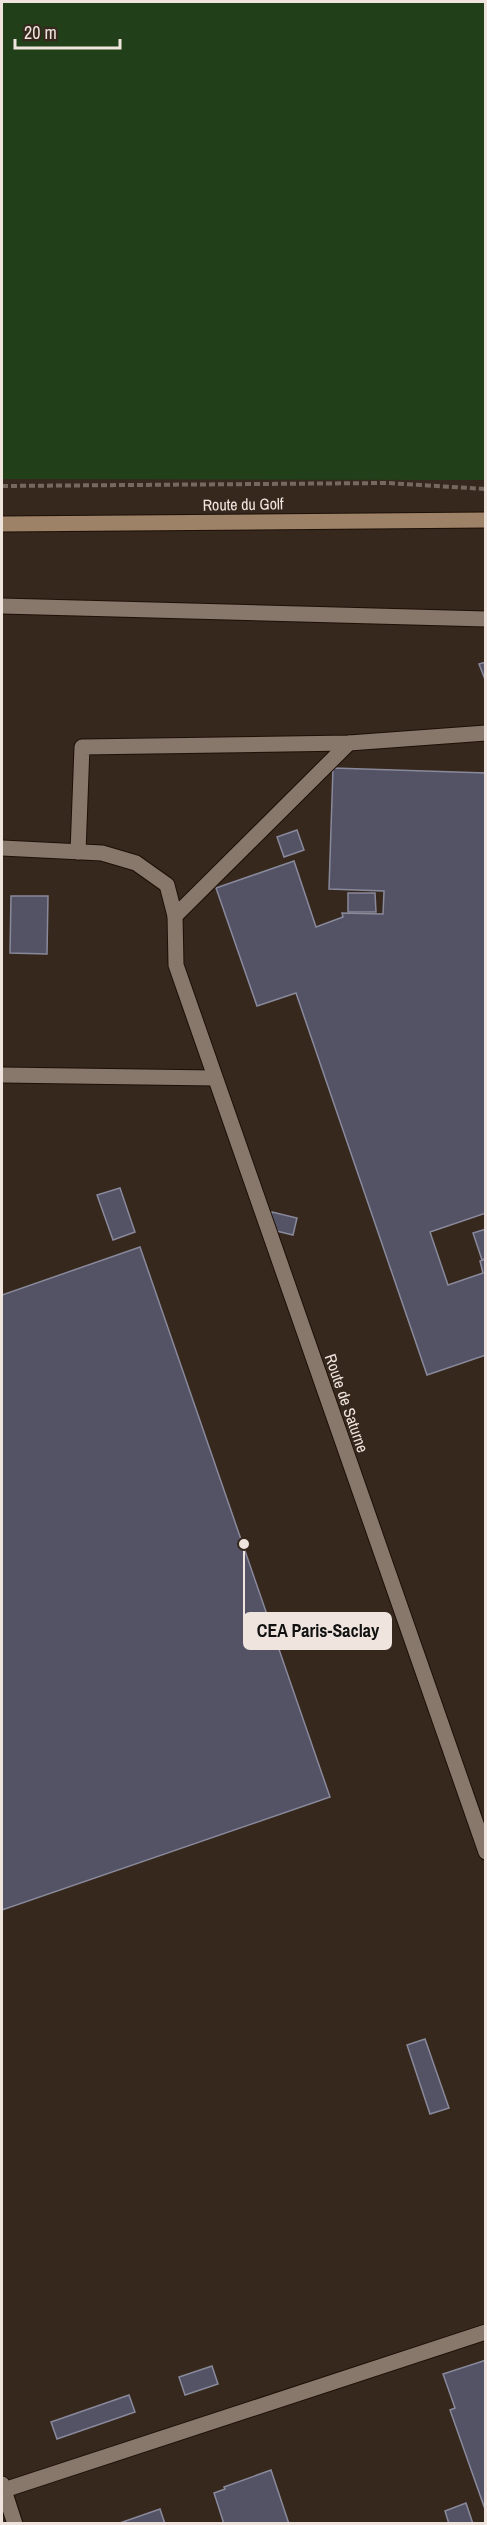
<svg xmlns="http://www.w3.org/2000/svg" width="487" height="2525" viewBox="0 0 487 2525" font-family="'Archivo Narrow',sans-serif">
<rect width="100%" height="100%" fill="#36281d"/>
<!-- green -->
<polygon fill="#214019" points="2,2 485,2 485,480 2,479"/>
<!-- building -->
<g fill="#545365" stroke="#89899c" stroke-width="1.5">
<polygon points="486,662 486,682 479,664"/>
<polygon points="333,768 486,773 486,1213 430,1232 448,1285 483,1273 480,1261 486,1259 486,1355 427,1375 296,993 257,1006 216,888 294,861 316,927 343,917 342,913 383,914 384,891 329,889"/>
<polygon points="297,830 304,850 284,857 277,837"/>
<polygon points="348,893 375,893 376,912 348,912"/>
<polygon points="11,896 48,896 47,954 10,953"/>
<polygon points="120,1188 135,1232 113,1240 97,1195"/>
<polygon points="272,1212 297,1218 293,1235 268,1229"/>
<polygon points="486,1229 486,1258 482,1260 473,1233"/>
<polygon points="140,1247 330,1797 2,1910 2,1295"/>
<polygon points="425,2039 449,2108 430,2114 407,2045"/>
<polygon points="486,2360 486,2512 450,2410 455,2408 443,2374"/>
<polygon points="212,2366 218,2384 185,2395 179,2377"/>
<polygon points="129,2395 135,2412 57,2439 51,2422"/>
<polygon points="271,2470 289,2524 224,2524 214,2493 225,2489 224,2487"/>
<polygon points="466,2503 473,2524 449,2524 445,2511"/>
<polygon points="160,2509 165,2524 117,2524"/>
</g>
<g fill="none" stroke-linecap="round" stroke-linejoin="round">
<!-- lane casing -->
<g stroke="#1d1007" stroke-width="17">
<g id="lane">
<polyline points="2,606 486,619"/>
<polyline points="2,848 102,853 136,863 167,885 175,916 176,965 486,1852"/>
<polyline points="78,852 82,747 349,743 486,733"/>
<polyline points="175,916 349,743"/>
<polyline points="2,1075 214,1078"/>
<polyline points="2,2484 15,2524"/>
<polyline points="4,2490 486,2332"/>
</g>
</g>
<!-- secondary casing -->
<g stroke="#1d1007" stroke-width="17">
<polyline id="secondary" points="2,524 486,520"/>
</g>
<!-- path -->
<polyline stroke="#75695f" stroke-width="4" stroke-dasharray="6 3" stroke-linecap="butt" points="2,486 387,483 486,489"/>
<!-- lane -->
<use href="#lane" stroke="#88776b" stroke-width="15"/>
<!-- secondary -->
<use href="#secondary" stroke="#9e8267" stroke-width="15"/>
</g>
<g text-anchor="middle" dominant-baseline="central" stroke-width="4.5" stroke-linejoin="round" paint-order="stroke">
<!-- street labels -->
<g font-size="16" fill="#efe5de" stroke="#36281d">
<text transform="translate(243 504) rotate(-1)">Route du Golf</text>
<text transform="translate(347 1403) rotate(71)">Route de Saturne</text>
</g>
</g>
<!-- callouts -->
<path fill="none" stroke="#efe5de" stroke-width="2" d="M244 1544L244 1631"/>
<circle fill="#efe5de" stroke="#36281d" stroke-width="2" cx="244" cy="1544" r="6"/>
<rect fill="#efe5de" stroke="#efe5de" stroke-width="2" x="244" y="1613" width="147" height="36" rx="6"/>
<g font-size="18" text-anchor="middle" font-weight="bold" fill="#111">
<text x="318" y="1637">CEA Paris-Saclay</text>
</g>
<!-- border -->
<rect width="487" height="2525" fill="none" stroke="#efe5de" stroke-width="6"/>
<!-- scale -->
<path d="M15 39v9h105v-9" fill="none" stroke="#efe5de" stroke-width="3"/>
<text x="24" y="39" font-size="18" fill="#efe5de" stroke="#36281d" stroke-width="4.5" paint-order="stroke">20 m</text>
</svg>
